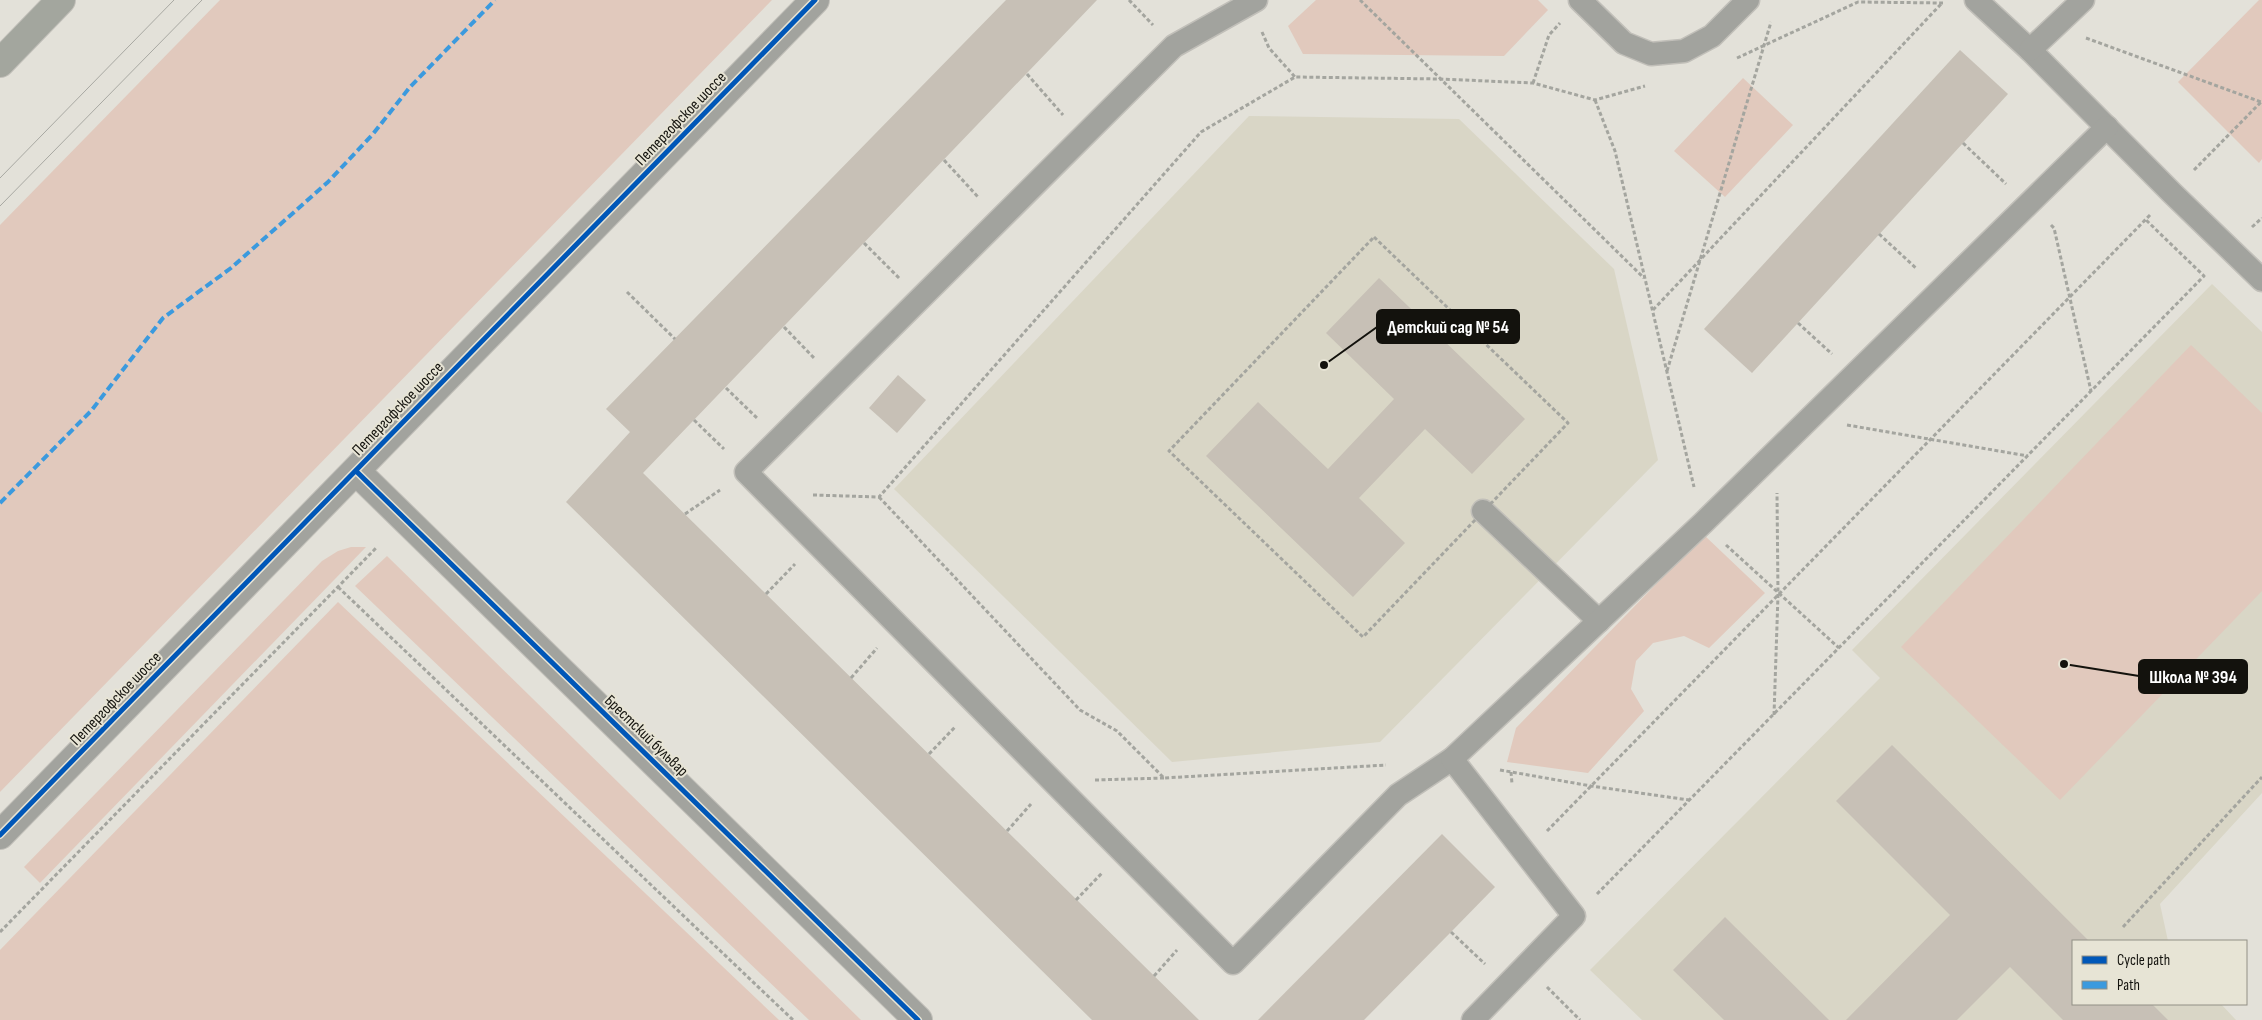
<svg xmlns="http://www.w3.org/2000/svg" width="2262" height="1020" viewBox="0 0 2262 1020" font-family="'Sofia Sans Condensed',sans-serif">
<rect width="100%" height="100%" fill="#e3e1d9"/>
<!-- built -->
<g fill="#d9d6c6">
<polygon points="1249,116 1459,119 1614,269 1658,460 1380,742 1172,762 894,489"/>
<polygon points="2212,284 2262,332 2262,793 2160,904 2168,941 2073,941 2073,1004 2221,1004 2236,1020 1642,1020 1590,970 1880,678 1852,650"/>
</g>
<!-- green -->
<g fill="#e1c9bd">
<polygon points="220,0 772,0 0,792 0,225"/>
<polygon points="1316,0 1538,0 1548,10 1504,56 1303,54 1288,26"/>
<polygon points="2259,0 2262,0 2262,159 2259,163 2178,82"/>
<polygon points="1743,78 1793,125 1725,197 1674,151"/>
<polygon points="2191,345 2262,413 2262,591 2060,800 1901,647"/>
<polygon points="1704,535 1765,593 1709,648 1684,636 1653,643 1636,661 1631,689 1644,711 1588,773 1507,762 1516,728"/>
<polygon points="351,547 366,547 40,883 24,867 322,561 338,551"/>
<polygon points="387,556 861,1020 809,1020 355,586"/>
<polygon points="338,602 779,1020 0,1020 0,950"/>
</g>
<!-- building -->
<g fill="#c7c0b6">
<polygon points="1006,0 1097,0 643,473 1199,1020 1092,1020 566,502 630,432 606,409"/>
<polygon points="1960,50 2008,94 1752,373 1704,329"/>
<polygon points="1379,278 1525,419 1472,474 1425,429 1359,498 1405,543 1353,597 1206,456 1258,402 1328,469 1394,399 1326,333"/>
<polygon points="898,375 926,400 897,433 869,408"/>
<polygon points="1892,745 2089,941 2073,941 2073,1004 2152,1004 2168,1020 2063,1020 2010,967 1957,1020 1846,1020 1950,915 1836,801"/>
<polygon points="1442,834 1495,887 1451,932 1364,1020 1258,1020"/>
<polygon points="1725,917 1829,1020 1724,1020 1673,970"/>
</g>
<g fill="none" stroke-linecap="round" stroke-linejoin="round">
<!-- service casing -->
<g stroke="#c1bfb9" stroke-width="25">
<g id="service">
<polyline points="1256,0 1174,46 746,472 1233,963 1398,795 1452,759"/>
<polyline points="1580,0 1624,43 1651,54 1684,51 1712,36 1748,0"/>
<polyline points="1976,0 2030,50 2172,193 2262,280"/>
<polyline points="2030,50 2083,0"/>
<polyline points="1483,511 1599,621"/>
<polyline points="1473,1020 1574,916 1452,759 1703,523 2107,127"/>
</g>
</g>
<!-- minor casing -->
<g stroke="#c1bfb9" stroke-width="30">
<polyline id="minor" points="356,471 918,1020"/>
</g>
<!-- tertiary casing -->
<g stroke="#c1bfb9" stroke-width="30">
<polyline id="tertiary" points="0,835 815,0"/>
</g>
<!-- primary casing -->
<g stroke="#c1bfb9" stroke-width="30">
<polyline id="primary" points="0,63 61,0"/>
</g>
<!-- path -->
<g stroke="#a4a59f" stroke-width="3" stroke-dasharray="4 2.5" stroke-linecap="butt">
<polyline points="1129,0 1153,25"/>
<polyline points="1360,0 1644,278"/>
<polyline points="1262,32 1269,48 1295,77"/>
<polyline points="2086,38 2261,102"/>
<polyline points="1737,58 1858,2 1943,3"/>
<polyline points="1027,74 1063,115"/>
<polyline points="1533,83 1549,35 1560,23"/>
<polyline points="1595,100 1615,151 1694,487"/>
<polyline points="1963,143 2006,184"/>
<polyline points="944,160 979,198"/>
<polyline points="2194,170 2262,101"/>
<polyline points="2051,225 2054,228 2091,391"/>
<polyline points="2252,227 2262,218"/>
<polyline points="1879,234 1917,269"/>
<polygon points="1374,237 1568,423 1363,637 1169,451"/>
<polyline points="864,243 899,278"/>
<polyline points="627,292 675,339"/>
<polyline points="1653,310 1942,3"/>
<polyline points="1798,323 1832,354"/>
<polyline points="784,327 815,359"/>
<polyline points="1667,371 1771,22"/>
<polyline points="726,388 757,418"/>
<polyline points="694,420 724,449"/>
<polyline points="1847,425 2028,456"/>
<polyline points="813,495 879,497 1201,132 1295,77 1440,79 1533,83 1595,100 1645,86"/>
<polyline points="879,497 1080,710 1117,731 1164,778 1386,765"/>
<polyline points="685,514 720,490"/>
<polyline points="1726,545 1839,648"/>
<polyline points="338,587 793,1020"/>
<polyline points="766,594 795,564"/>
<polyline points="851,678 877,648"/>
<polyline points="1774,715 1778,595 1777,493"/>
<polyline points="929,754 956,726"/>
<polyline points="1500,770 1591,786 1689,800"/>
<polyline points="1511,772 1512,784"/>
<polyline points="1095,780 1164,778"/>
<polyline points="1007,831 1031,804"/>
<polyline points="1547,831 2151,214"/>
<polyline points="1597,894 2204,276 2146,220"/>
<polyline points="1076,900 1102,873"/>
<polyline points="2123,927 2262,777"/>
<polyline points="0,932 377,547"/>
<polyline points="1451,932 1485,964"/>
<polyline points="1154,976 1177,950"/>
<polyline points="1547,987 1580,1020"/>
</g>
<!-- service -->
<use href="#service" stroke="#a2a39e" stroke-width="22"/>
<!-- minor -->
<use href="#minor" stroke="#a2a39e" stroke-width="28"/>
<!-- tertiary -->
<use href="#tertiary" stroke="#a2a39e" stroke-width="28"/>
<!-- primary -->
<use href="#primary" stroke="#a3a69e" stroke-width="28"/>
<!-- tram -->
<g stroke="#a8a8a2" stroke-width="1">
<polyline points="0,178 174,0"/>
<polyline points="0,206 202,0"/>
</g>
<!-- quiet -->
<polyline stroke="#3b9ade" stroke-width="4" stroke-dasharray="8 4" stroke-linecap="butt" points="0,503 91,411 163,318 231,268 328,182 373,134 410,87 495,0"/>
<!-- cycleway casing -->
<g stroke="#e7e4d5" stroke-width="8">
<g id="cycleway">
<polyline points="356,471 918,1020"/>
<polyline points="0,835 815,0"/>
</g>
</g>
<!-- cycleway -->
<use href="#cycleway" stroke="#0057b8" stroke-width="5"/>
</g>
<g text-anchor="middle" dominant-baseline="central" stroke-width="4" stroke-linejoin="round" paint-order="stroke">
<!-- street labels -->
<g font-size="16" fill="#13120d" stroke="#e7e4d5">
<text transform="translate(681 119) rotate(-46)">Петергофское шоссе</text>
<text transform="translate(398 409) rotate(-46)">Петергофское шоссе</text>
<text transform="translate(116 699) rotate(-46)">Петергофское шоссе</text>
<text transform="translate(646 736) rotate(44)">Брестский бульвар</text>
</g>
</g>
<!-- callouts -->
<path fill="none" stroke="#13120d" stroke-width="2" d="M1324 365L1377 327M2064 664L2139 676"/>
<g fill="#13120d" stroke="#e7e4d5" stroke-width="2">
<circle cx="1324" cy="365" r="5"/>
<circle cx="2064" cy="664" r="5"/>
</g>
<g fill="#13120d" stroke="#13120d" stroke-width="2">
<rect x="1377" y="310" width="142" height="33" rx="5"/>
<rect x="2139" y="660" width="108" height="33" rx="5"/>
</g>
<g font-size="18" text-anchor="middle" font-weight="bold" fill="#fff">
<text x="1448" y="333">Детский сад № 54</text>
<text x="2193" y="683">Школа № 394</text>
</g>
<!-- legend -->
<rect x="2072" y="940" width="175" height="65" fill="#e7e4d5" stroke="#929085"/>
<rect x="2082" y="956" width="25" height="8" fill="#0057b8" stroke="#929085"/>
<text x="2117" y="965" font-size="15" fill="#13120d">Cycle path</text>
<rect x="2082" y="981" width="25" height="8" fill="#3b9ade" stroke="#929085"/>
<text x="2117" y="990" font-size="15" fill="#13120d">Path</text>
</svg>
